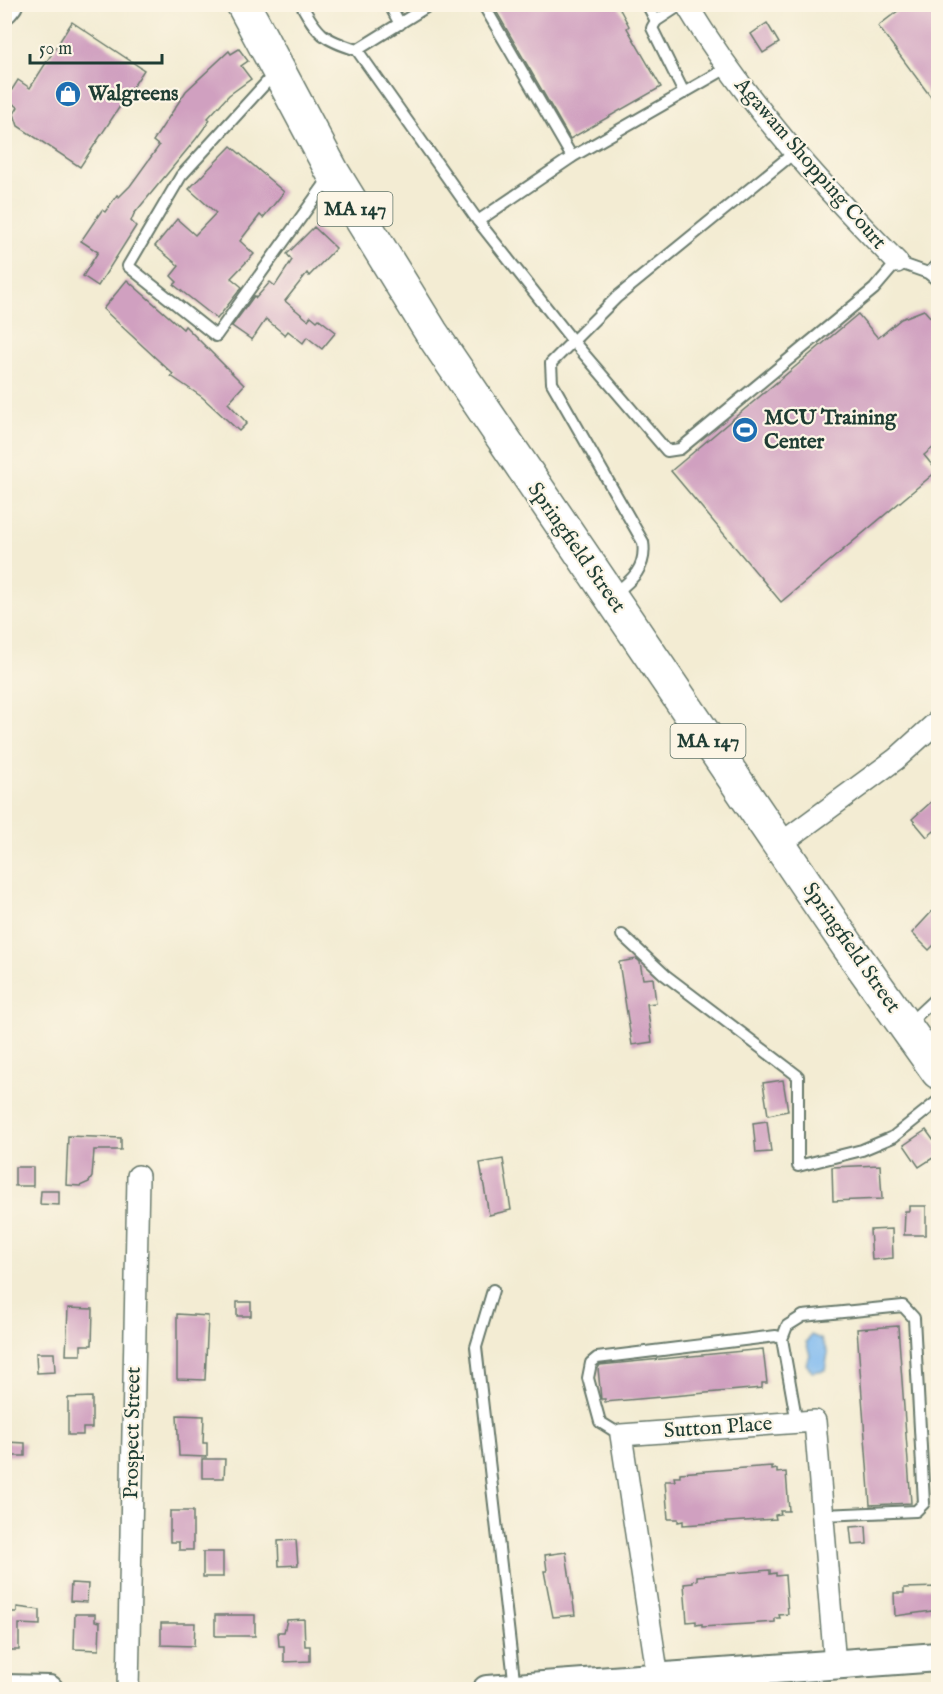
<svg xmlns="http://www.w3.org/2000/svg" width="943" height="1694" viewBox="0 0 943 1694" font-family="'IM FELL English',serif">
<rect width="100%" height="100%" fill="#fcf5e5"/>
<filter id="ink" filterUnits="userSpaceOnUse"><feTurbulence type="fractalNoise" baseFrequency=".0167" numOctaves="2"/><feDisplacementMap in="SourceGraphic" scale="12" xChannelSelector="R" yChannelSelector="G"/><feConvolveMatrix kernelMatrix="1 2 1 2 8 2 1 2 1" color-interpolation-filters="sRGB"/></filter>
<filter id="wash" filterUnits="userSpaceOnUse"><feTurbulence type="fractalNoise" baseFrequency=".008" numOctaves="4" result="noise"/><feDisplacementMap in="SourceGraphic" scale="24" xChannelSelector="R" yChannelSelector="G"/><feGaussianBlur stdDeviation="1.35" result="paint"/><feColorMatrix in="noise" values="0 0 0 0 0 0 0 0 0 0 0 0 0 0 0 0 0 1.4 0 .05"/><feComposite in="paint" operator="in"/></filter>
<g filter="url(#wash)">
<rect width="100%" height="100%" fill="#f3ecd3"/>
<!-- water -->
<polygon fill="#7eb9f0" stroke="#4e7b92" stroke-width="1.5" points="811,1335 821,1339 828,1353 825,1370 812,1372 806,1364 810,1355 806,1342"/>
<g id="blocks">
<!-- building -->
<g fill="#d0a0c0">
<polygon points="492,4 617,4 629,26 627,28 661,87 570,139"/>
<polygon points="907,4 939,4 939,108 878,26"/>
<polygon points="72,22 144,70 80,167 18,126 14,114 18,107 6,99 18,80 30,88"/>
<polygon points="767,23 779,43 763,53 751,34"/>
<polygon points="239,49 248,61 241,66 251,79 229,95 208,118 210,120 196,139 134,214 131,221 136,226 98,286 83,276 98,252 81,241 102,210 105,212 117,195 119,197 130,186 159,146 153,141 186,91 229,51 231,54"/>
<polygon points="231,146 284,192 263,218 260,215 240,241 254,254 231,278 242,287 217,319 174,285 177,282 171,276 179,266 155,246 177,219 195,235 216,213 189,189"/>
<polygon points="314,227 336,248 309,276 307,273 285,301 308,320 311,316 317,321 319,319 336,332 322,349 307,337 303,343 288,331 285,335 266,319 252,340 232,326 254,296 256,298 270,282 275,286 292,260 287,254"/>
<polygon points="127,280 183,329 185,326 244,385 228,403 247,423 239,431 202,397 171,376 173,374 103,309"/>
<polygon points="924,310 939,327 939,443 924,455 937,471 781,602 671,471 858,314 878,338 901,319"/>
<polygon points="939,795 939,827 927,837 912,819"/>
<polygon points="939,904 939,940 929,950 912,933"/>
<polygon points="637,959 640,962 643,979 653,978 656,1003 647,1004 652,1042 632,1045 619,962"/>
<polygon points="783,1080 788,1111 768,1115 763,1083"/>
<polygon points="767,1121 771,1152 756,1153 753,1123"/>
<polygon points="926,1130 939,1148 939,1154 919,1167 904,1145"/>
<polygon points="68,1136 121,1138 121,1150 94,1150 92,1177 89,1182 80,1186 66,1185"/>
<polygon points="503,1159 511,1210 489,1215 480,1163"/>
<polygon points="880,1165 882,1199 833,1201 832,1167"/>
<rect x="15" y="1167" width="18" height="19"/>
<polygon points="41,1191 59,1191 59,1205 40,1204"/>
<polygon points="909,1206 926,1206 926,1235 904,1235 905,1211 909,1211"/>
<polygon points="892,1229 893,1258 872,1260 870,1230"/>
<rect x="237" y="1302" width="14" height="14"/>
<polygon points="68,1308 93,1309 92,1345 81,1345 81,1355 66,1355"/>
<polygon points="177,1314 208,1316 205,1380 177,1379"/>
<polygon points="898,1326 911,1503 870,1505 857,1329"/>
<polygon points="763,1349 767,1383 762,1383 762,1388 605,1402 605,1399 601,1399 598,1368 600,1365"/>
<polygon points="36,1353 54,1353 55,1372 37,1373"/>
<polygon points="92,1397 92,1428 83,1428 83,1435 68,1435 68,1398"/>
<polygon points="177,1415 204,1416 203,1443 207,1443 207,1457 179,1456"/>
<polygon points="6,1442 25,1443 25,1456 6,1456"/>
<polygon points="202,1459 225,1459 224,1478 202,1478"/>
<polygon points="772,1466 772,1470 777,1469 777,1473 786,1472 789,1511 780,1511 781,1514 775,1515 776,1519 683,1525 683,1521 678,1522 678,1519 668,1519 665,1481 675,1481 674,1477 680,1477 680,1473"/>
<polygon points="170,1511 193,1511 193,1550 179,1550 179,1542 170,1542"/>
<polygon points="866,1526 867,1544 852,1545 850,1527"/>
<polygon points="296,1540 298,1565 279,1566 278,1541"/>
<rect x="203" y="1552" width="20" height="25"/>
<polygon points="566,1552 575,1615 553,1617 544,1571 547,1571 545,1555"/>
<polygon points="770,1570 770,1574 776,1573 776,1576 785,1575 788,1614 779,1615 780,1618 775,1618 775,1622 748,1624 702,1627 702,1624 696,1625 696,1621 687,1622 684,1584 693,1583 693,1581 697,1580 697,1576"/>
<polygon points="71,1583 88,1584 87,1602 70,1601"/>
<polygon points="939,1587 939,1610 895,1616 894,1593 904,1593 904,1588"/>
<polygon points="17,1607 40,1610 40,1625 19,1624 19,1650 4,1650 4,1612 17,1612"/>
<polygon points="75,1614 95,1614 95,1621 100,1622 99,1650 74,1649"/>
<rect x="215" y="1615" width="40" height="21"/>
<polygon points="304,1619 305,1646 310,1646 310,1661 284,1662 284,1646 279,1646 278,1632 284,1632 287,1620"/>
<polygon points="161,1623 195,1623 194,1646 161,1645"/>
</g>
</g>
</g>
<g filter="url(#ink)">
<use href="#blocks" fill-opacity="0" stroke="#697a6c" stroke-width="1.5"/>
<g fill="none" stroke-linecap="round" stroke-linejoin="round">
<!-- lane casing -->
<g stroke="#697a6c" stroke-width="14">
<g id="lane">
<path d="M301,4C318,35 323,39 357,50"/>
<polyline points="389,4 400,24"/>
<polyline points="431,4 357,50 478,221 572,340 667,451 680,449 874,289 897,262 928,273 938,281"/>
<polyline points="483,4 572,157"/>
<polyline points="647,4 656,21"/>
<polyline points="682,4 656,21 652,28 684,93"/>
<polyline points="275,73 181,176 128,266 216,336 330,177"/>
<polyline points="478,221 572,157 727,68"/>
<polyline points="928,273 938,265"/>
<path d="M613,595C632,580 647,568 643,542L552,383L551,363L617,297L795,152"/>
<polyline points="622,935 665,975 798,1076 798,1166 862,1150 893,1137 938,1101"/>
<polyline points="908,1024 938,996"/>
<polyline points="493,1290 476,1347 515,1688"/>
<polyline points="797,1423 782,1339 787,1326 803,1316 903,1306 914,1318 924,1503 916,1511 823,1515"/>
<polyline points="621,1435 600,1422 588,1378 591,1363 597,1358 776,1336 782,1339"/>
</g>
</g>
<!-- street casing -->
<g stroke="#697a6c" stroke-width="24">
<g id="street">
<path d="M686,4C744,100 819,183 897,262"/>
<polyline points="779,845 896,759 938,721"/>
<polyline points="658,1678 621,1435 815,1421 835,1665"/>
<polyline points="128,1690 138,1176"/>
</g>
</g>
<!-- secondary casing -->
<g stroke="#697a6c" stroke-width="32">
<g id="secondary">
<polyline points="4,9 8,4"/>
<polyline points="4,1689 49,1690"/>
<polyline points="487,1690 938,1657"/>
</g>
</g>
<!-- primary casing -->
<g stroke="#697a6c" stroke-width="36">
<polyline id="primary" points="243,4 333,173 431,332 848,946 938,1072"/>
</g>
<!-- lane -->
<use href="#lane" stroke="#fff" stroke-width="10"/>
<!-- street -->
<use href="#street" stroke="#fff" stroke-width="21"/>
<!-- secondary -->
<use href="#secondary" stroke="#fff" stroke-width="28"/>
<!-- primary -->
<use href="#primary" stroke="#fff" stroke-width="33"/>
</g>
</g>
<!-- icons -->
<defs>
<g id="shop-disc" transform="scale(1.35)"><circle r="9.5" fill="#1f6fb2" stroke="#fcf5e5"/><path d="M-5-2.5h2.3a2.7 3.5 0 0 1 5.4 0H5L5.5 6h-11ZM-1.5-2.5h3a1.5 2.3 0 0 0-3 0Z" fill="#fff"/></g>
<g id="stadium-disc" transform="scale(1.35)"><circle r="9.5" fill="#1f6fb2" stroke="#fcf5e5"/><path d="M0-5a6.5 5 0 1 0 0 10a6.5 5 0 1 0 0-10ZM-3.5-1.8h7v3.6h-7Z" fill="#fff"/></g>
</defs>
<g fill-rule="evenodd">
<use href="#shop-disc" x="68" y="94"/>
<use href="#stadium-disc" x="745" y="430"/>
</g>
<g text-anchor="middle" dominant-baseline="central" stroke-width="4.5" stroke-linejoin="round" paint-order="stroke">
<!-- shield labels -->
<g fill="#fcf5e5" stroke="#617469" stroke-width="1.5">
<rect x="317.5" y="192" width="75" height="34" rx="4.5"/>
<rect x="670.5" y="724" width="75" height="34" rx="4.5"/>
</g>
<g font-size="20" font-weight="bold" fill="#1f3d34">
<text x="355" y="209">MA 147</text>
<text x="708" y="741">MA 147</text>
</g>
<!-- poi labels -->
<g font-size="21" font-weight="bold" fill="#1f3d34" stroke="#fcf5e5" text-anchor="start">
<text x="88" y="94">Walgreens</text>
<text x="764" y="418">MCU Training<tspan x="764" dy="24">Center</tspan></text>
</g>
<!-- street labels -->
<g font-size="21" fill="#1f3d34" stroke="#fcf5e5">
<text transform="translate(810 164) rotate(49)">Agawam Shopping Court</text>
<text transform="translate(576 548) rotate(55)">Springfield Street</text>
<text transform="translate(851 948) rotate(55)">Springfield Street</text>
<text transform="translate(718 1428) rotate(-4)">Sutton Place</text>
<text transform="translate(133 1433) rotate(-89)">Prospect Street</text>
</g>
</g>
<!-- margin -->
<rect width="943" height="1694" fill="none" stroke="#fcf5e5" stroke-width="24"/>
<!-- scale -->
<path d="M30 54v9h132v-9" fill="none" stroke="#1f3d34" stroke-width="3"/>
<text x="39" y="54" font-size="18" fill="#1f3d34" stroke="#fcf5e5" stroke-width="4.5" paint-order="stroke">50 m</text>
</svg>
